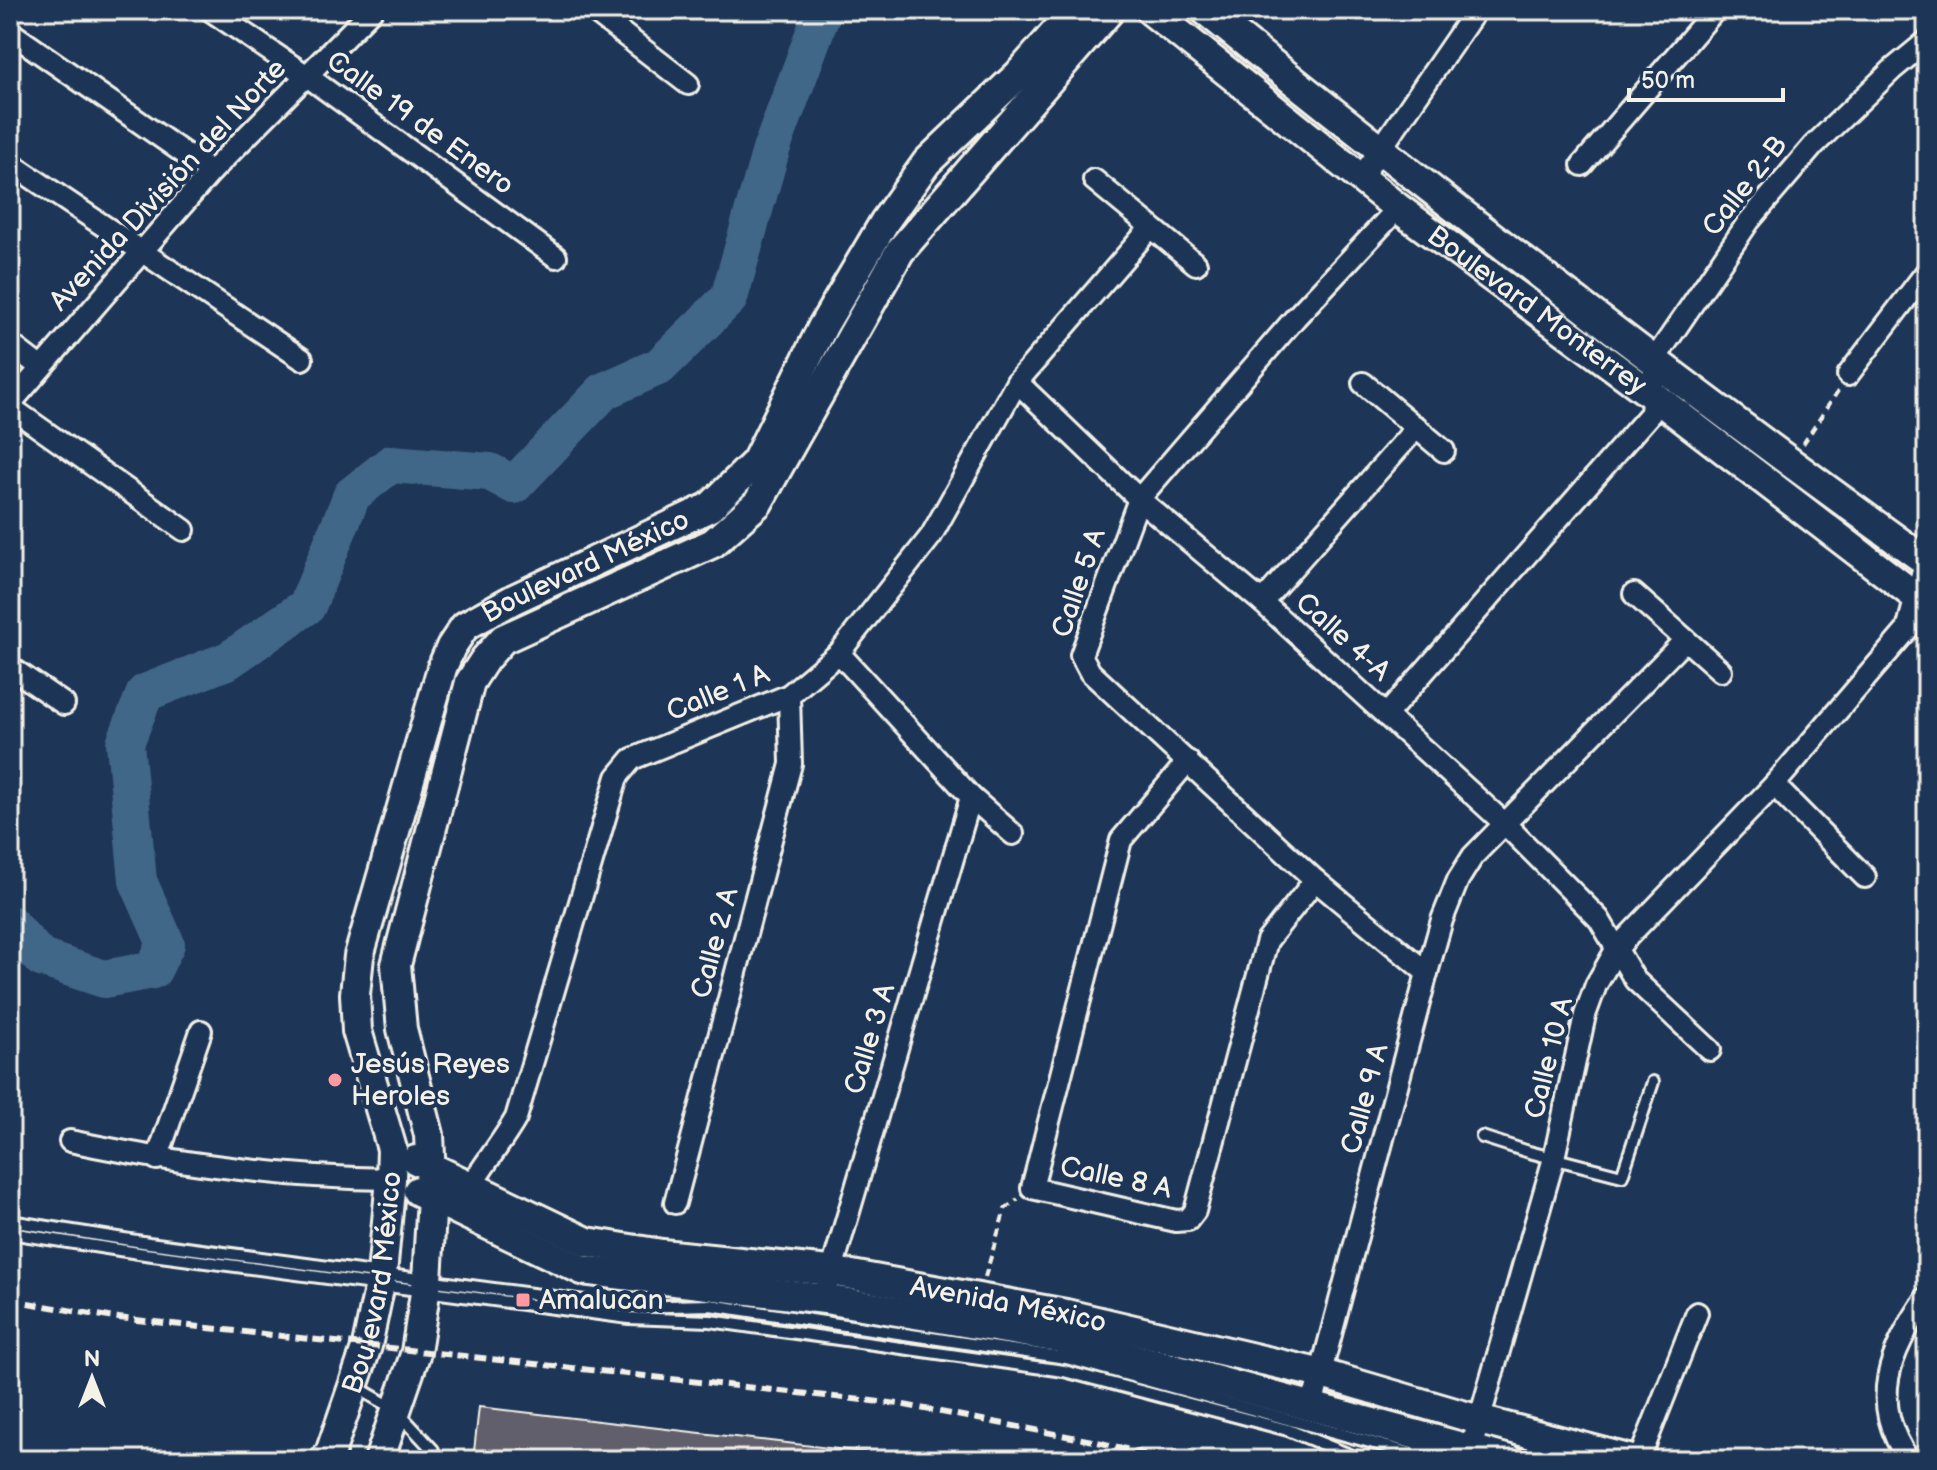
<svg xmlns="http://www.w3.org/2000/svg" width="1937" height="1470" viewBox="0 0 1937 1470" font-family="'Balsamiq Sans',sans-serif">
<rect width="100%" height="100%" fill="#1d3557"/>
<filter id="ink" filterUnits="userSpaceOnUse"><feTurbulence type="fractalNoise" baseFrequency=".0125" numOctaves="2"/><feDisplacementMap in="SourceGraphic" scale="16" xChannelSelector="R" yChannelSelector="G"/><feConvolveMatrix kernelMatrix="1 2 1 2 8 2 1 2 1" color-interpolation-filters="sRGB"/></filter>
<g filter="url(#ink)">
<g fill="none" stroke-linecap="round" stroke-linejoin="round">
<!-- river -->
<polyline stroke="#416688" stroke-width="38" points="10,924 41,958 104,979 153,970 166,944 138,881 125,743 145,693 229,660 307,606 352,495 391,464 490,472 514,485 604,391 660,366 729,298 771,150 823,10"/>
</g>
<!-- building -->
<polygon fill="#625e6d" stroke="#f4f1e8" stroke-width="2" points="479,1407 872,1453 871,1460 473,1460"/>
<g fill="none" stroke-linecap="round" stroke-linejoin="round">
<!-- lane casing -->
<g stroke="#f4f1e8" stroke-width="16">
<g id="lane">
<polyline points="1482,1137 1529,1152 1622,1176 1653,1082"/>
<polyline points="10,1221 149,1243 630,1307 710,1305 1066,1358 1435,1460"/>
<polyline points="10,1233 145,1254 629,1318 710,1321 1064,1371 1288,1430 1362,1460"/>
<polyline points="355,1386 396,1410 433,1450 433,1460"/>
</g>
</g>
<!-- street casing -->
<g stroke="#f4f1e8" stroke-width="26">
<g id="street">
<polyline points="210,10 307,76 556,257"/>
<polyline points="592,10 688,84"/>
<polyline points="10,32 211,172"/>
<polyline points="10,163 302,359"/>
<polyline points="1582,165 1715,10"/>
<polyline points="1360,179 1476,10"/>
<polyline points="1094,180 1196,264"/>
<polyline points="1398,208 1296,317 1139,499 1081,655 1090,672 1315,880 1427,973"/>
<polyline points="10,344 40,367"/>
<polyline points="1848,375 1927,271"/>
<polyline points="1017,382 1139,499 1262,602 1504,823 1599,919 1635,980 1710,1050"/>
<polyline points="1363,383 1444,451"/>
<polyline points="10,404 211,172 372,10"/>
<polyline points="10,407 184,530"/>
<polyline points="1634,594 1721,671"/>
<polyline points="1262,602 1417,427"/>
<polyline points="839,653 971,797 1013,834"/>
<polyline points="10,667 64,704"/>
<polyline points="1387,714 1651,413 1655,359 1749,221 1814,145 1893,69 1927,41"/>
<polyline points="1188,761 1121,840 1032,1188 1176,1221 1188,1220 1195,1211 1267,941 1315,880"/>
<polyline points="1774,785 1865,877"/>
<path d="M70,1141C175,1163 284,1178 391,1179"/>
<polyline points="157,1159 201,1031"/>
<path d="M464,1198C478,1171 500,1146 516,1118L617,777L632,759L789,695L839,653L931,536L1017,382L1151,227"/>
<polyline points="675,1203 791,764 789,695"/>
<polyline points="828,1283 971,797"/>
<polyline points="1312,1406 1427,973 1442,920 1458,880 1473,856 1685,640"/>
<polyline points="1471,1449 1554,1158 1585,1015 1596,985 1617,948 1774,785 1907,630 1927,555"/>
<polyline points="1639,1460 1697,1313"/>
<path d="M1909,1460C1867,1401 1890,1351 1927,1297"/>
</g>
</g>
<!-- secondary casing -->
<g stroke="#f4f1e8" stroke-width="34">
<g id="secondary">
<path id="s1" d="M1150,10L1398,208L1663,403L1927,605"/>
<path d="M1205,10C1441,200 1681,385 1927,562"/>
<path id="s2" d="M416,1160L587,1242L662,1254L830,1271L1066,1314L1322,1374L1479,1420L1632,1460"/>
<polyline points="418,1191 582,1270 825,1299 1059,1338 1510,1460"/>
<path id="s3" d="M324,1460L330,1453L367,1346L382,1274L391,1179L392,1149L357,1031L355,994L359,956L442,668L451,647L465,626L514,599L710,507L756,462L823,326L885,221L927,162L1019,74L1075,10"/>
<polyline points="379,1460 416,1352 427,1280 432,1198 429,1135 402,1029 396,965 470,682 485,659 503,639 713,543 758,503 900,251 1110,10"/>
</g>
</g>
<!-- path -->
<g stroke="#f4f1e8" stroke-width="4" stroke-dasharray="8 6" stroke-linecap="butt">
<polyline points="1803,444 1838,391"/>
<polyline points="985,1277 1005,1209 1018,1199"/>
</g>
<!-- lane -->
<use href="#lane" stroke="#1d3557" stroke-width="10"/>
<!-- street -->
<use href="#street" stroke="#1d3557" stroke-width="20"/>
<!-- secondary -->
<use href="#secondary" stroke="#1d3557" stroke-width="28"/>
<!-- rail -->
<polyline stroke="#f4f1e8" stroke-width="6" stroke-dasharray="12 6" stroke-linecap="butt" points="10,1300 109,1317 899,1404 1098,1442 1168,1460"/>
</g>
</g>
<!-- markers -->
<g fill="#ff9aa2" stroke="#1d3557" stroke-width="3">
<circle cx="335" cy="1080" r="8"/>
<rect x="515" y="1292" width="16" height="16" rx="4"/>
</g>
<g text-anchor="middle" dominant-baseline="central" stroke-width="8" stroke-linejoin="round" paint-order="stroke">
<!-- street labels -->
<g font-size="28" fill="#f4f1e8" stroke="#1d3557">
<text transform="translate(420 123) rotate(36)">Calle 19 de Enero</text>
<text transform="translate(168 185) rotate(-47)">Avenida División del Norte</text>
<text transform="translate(1745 186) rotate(-52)">Calle 2-B</text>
<text stroke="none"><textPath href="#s1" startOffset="490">Boulevard Monterrey</textPath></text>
<text stroke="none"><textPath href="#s3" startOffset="1002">Boulevard México</textPath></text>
<text transform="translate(1079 583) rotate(-71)">Calle 5 A</text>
<text transform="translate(1343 637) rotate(42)">Calle 4-A</text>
<text transform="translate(718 693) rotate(-22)">Calle 1 A</text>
<text transform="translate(715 943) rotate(-75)">Calle 2 A</text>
<text transform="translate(870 1039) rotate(-73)">Calle 3 A</text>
<text transform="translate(1549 1058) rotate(-76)">Calle 10 A</text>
<text transform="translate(1365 1099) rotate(-75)">Calle 9 A</text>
<text transform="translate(1116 1178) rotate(12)">Calle 8 A</text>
<text stroke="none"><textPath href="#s3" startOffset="186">Boulevard México</textPath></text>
<text stroke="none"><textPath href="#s2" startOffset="616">Avenida México</textPath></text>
</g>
<!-- poi labels -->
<g font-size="28" fill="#f4f1e8" stroke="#1d3557" text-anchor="start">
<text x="351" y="1064">Jesús Reyes<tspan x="351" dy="32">Heroles</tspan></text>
<text x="539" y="1300">Amalucan</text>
</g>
</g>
<!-- margin -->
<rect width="1937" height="1470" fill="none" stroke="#1d3557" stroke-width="40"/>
<rect x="20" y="20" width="1897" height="1430" fill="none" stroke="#f4f1e8" stroke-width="3" filter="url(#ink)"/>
<!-- north arrow -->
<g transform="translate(92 1378)" stroke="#1d3557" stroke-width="6" paint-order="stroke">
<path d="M0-6L14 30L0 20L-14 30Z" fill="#f4f1e8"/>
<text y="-12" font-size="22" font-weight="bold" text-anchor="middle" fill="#f4f1e8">N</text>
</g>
<!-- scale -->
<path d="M1629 88v12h154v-12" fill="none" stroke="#f4f1e8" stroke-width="4"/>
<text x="1641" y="88" font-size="24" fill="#f4f1e8" stroke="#1d3557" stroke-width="6" paint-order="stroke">50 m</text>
</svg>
